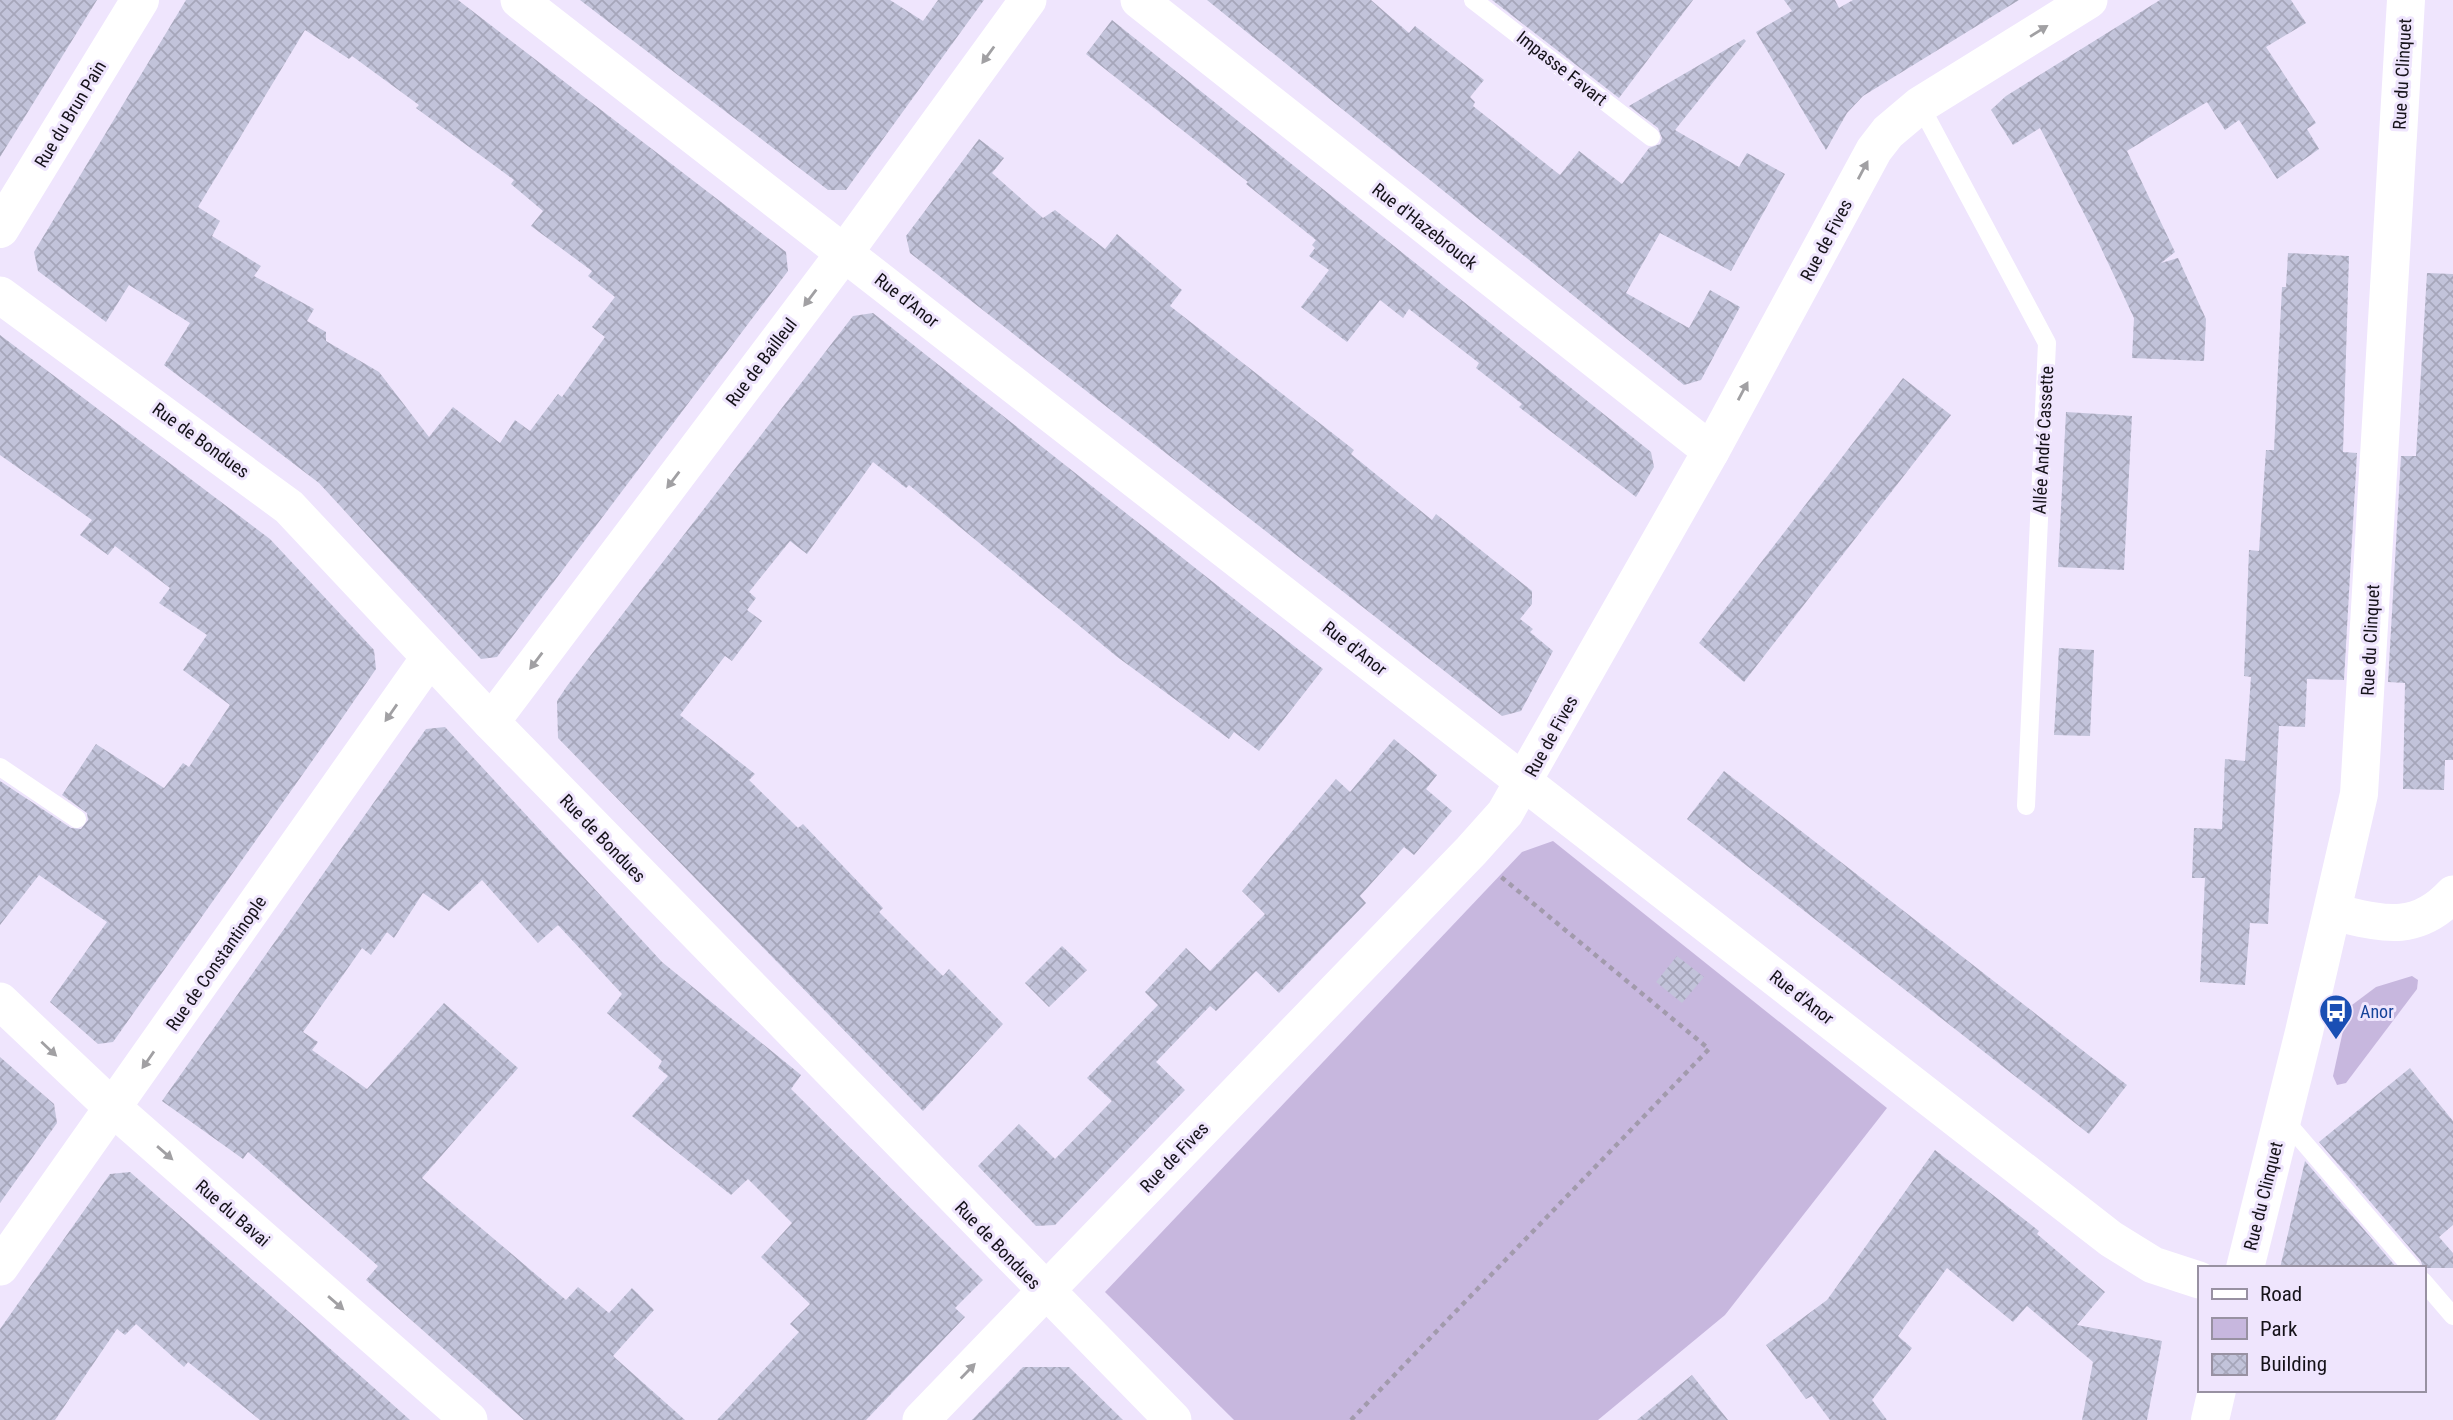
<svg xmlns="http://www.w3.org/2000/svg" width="2453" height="1420" viewBox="0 0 2453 1420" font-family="'Roboto Condensed',sans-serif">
<defs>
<pattern id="building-cross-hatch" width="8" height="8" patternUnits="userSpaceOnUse" patternTransform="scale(1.75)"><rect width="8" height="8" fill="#c2c3da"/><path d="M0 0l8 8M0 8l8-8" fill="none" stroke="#a6a6ba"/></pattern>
</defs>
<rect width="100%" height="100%" fill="#efe5fd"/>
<!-- green -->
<g fill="#c7b7de">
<polygon points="1553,841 1887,1108 1725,1315 1598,1420 1234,1420 1105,1292 1522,852"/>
<polygon points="2412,976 2418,980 2417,989 2346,1083 2337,1085 2333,1076 2348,1008 2376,987"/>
</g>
<!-- building -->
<g fill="url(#building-cross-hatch)" fill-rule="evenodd">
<polygon points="0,0 97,0 0,157"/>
<path d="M186,0H458L786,252L788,271L497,657L481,659L319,483L164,365L190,323L129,285L106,322L38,271L34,252ZM305,30L349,59L352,56L419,105L416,108L514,180L511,184L543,211L531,226L592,271L588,276L615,297L592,327L605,337L562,397L558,394L530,431L515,420L500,443L453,407L429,437L379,372L326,341V332L307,321L314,309L254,276L261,266L212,236L220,221L198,207Z"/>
<polygon points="580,0 890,0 923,21 938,0 984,0 846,190 828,190"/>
<polygon points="1207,0 1371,0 1409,33 1415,26 1484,80 1470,97 1475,102 1473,106 1560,175 1579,151 1622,184 1649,148 1660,144 1662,138 1658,128 1629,106 1744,39 1746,41 1675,130 1739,167 1747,153 1785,174 1731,271 1660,233 1626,293 1689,328 1710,290 1740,307 1701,380 1684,385"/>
<polygon points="1492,0 1693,0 1619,98"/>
<polygon points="1784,0 1835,0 1839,8 1853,0 2019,0 1863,96 1847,113 1826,150 1756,32 1792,11"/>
<polygon points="2160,0 2291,0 2306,23 2266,47 2316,123 2307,129 2319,149 2277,179 2239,120 2225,130 2207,102 2127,151 2175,252 2161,263 2178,258 2206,319 2204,361 2132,358 2134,318 2094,233 2040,128 2013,145 1991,110 2006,96"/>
<polygon points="1112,20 1651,452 1654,467 1636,497 1519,407 1522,404 1476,368 1479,363 1409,309 1403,318 1380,300 1347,342 1301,307 1329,270 1309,256 1315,248 1312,245 1316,240 1246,184 1248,182 1086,54"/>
<polygon points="979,139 1004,158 992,173 1043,218 1055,210 1105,249 1117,234 1182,290 1170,306 1354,450 1351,454 1432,520 1436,514 1532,591 1532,604 1520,619 1533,629 1530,632 1553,651 1521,711 1502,716 910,253 906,236"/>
<polygon points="2288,253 2349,256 2343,452 2357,453 2344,680 2307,679 2305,727 2279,726 2268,924 2250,923 2245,985 2200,982 2205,878 2192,878 2194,828 2222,829 2225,759 2245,761 2251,677 2244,676 2249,550 2259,551 2266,450 2274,450 2282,287 2286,287"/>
<polygon points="2427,273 2453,274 2453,760 2445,760 2444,790 2403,789 2405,683 2388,682 2401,456 2416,456"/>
<polygon points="873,313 1323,669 1259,751 1234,732 1229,739 1116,656 909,485 906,488 873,462 807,554 790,541 749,592 756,598 747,610 762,621 732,661 725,656 680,715 755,774 749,780 798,828 803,824 883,908 879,912 943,976 949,969 1003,1024 923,1111 558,738 557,701 567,686 853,316"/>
<polygon points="0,335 270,539 374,650 376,669 327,740 113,1042 98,1044 50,1002 107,922 39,875 0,925 0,781 71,828 81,829 88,820 87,813 62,795 96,744 164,788 183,763 189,767 230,705 183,670 207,635 159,603 170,588 115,546 108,555 80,535 92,520 0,455"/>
<polygon points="1903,378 1951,415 1744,682 1699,643"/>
<polygon points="2066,412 2132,416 2124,570 2058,567"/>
<polygon points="2059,648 2094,650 2090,736 2054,735"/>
<polygon points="445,727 662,962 801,1075 791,1089 983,1280 955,1308 965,1317 866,1420 717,1420 799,1332 790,1324 810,1304 761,1257 792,1223 748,1179 731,1195 632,1116 668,1076 658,1068 662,1061 607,1013 622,994 558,925 538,943 482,880 449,911 423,893 394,938 387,932 371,955 362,948 303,1032 318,1042 312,1050 367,1089 444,1003 518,1068 422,1178 566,1300 578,1287 609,1313 632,1288 654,1310 613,1356 685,1420 524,1420 366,1280 378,1266 248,1152 243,1159 162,1101 426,729"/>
<polygon points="1394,739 1437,775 1426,789 1452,811 1414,855 1404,847 1360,896 1366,903 1279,993 1256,971 1216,1011 1210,1006 1156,1062 1185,1090 1055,1225 1036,1226 978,1166 1019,1124 1055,1159 1112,1101 1087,1078 1158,1005 1145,992 1186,948 1210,971 1265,914 1242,891 1336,779 1350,792"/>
<polygon points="1724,771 2127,1085 2089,1134 1687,819"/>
<polygon points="1062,946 1087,970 1049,1007 1025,983"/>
<polygon points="1677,956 1704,977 1682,1003 1656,982"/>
<polygon points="0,1057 54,1104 57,1123 0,1203"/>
<polygon points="2410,1068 2453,1121 2453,1225 2439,1237 2453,1253 2453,1268 2423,1268 2421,1261 2319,1142"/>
<polygon points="1935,1150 2039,1231 2037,1234 2105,1292 2077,1325 2162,1341 2147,1420 2082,1420 2093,1362 2027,1306 2013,1322 1947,1268 1898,1336 1912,1348 1872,1400 1887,1420 1830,1420 1812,1396 1806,1399 1766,1345 1827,1300"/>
<polygon points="2305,1161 2397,1268 2280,1268"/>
<polygon points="130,1172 280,1304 410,1420 260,1420 188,1362 184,1367 136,1324 125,1335 117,1329 55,1420 0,1420 0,1329 110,1174"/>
<polygon points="1023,1367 1069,1367 1123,1420 972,1420"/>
<polygon points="1692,1375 1728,1420 1637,1420"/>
</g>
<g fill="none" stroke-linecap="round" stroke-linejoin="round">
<!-- path -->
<polyline stroke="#a29aac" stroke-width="4.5" stroke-dasharray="5 5" stroke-linecap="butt" points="1351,1420 1709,1049 1500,876"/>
<!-- lane -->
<g stroke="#fff" stroke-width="18">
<polyline points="1473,0 1651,137"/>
<polyline points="1920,105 2047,343 2026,806"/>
<polyline points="0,767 77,819"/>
<polyline points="2282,1117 2412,1268"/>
<polyline points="2423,1281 2453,1316"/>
</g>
<!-- street -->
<g stroke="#fff" stroke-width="37">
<polyline points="519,0 2111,1239 2153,1265 2199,1280"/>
<polyline points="1139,0 1711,451"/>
<polyline points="0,295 289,507 491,722 1173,1420"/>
<polyline points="491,722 845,252 1028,0"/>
<path d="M2333,912C2381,923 2415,935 2453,894"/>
<polyline points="0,1001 113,1108 469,1420"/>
<polyline points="0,1267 430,657"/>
<polyline points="921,1420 1471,851 1505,813 1711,451 1874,150 1888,132 1920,105 2089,0"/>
</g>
<!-- secondary -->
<g stroke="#fff" stroke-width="38">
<polyline points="0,229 140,0"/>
<polyline points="2245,1268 2304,1032 2359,794 2406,0"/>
<polyline points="2210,1420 2217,1390"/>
</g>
</g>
<!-- one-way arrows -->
<defs><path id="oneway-solid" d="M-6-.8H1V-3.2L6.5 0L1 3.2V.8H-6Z" transform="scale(1.75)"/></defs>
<g fill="#a1a0a3">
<use href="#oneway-solid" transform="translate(2039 31) rotate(-32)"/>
<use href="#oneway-solid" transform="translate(988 55) rotate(126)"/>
<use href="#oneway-solid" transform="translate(1863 170) rotate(-62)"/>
<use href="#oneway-solid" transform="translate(810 298) rotate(127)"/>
<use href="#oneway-solid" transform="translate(1743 391) rotate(-62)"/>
<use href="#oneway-solid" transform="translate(673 480) rotate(127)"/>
<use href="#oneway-solid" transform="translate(536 661) rotate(127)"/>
<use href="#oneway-solid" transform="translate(391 713) rotate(125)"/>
<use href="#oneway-solid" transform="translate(49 1049) rotate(43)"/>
<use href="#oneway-solid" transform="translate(148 1060) rotate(125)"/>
<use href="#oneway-solid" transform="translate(165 1153) rotate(41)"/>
<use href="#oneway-solid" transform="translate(336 1303) rotate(41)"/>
<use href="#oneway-solid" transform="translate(968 1371) rotate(-46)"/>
</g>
<!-- icons -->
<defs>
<g id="bus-pin" transform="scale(1.75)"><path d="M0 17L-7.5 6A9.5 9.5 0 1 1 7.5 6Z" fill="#1a4fb4" stroke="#efe5fd"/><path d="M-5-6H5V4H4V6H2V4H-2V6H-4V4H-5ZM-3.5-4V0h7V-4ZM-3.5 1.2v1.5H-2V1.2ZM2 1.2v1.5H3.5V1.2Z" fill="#fff"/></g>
</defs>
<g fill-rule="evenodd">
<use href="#bus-pin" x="2336" y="1011"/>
</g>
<g text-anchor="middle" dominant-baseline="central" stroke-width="6" stroke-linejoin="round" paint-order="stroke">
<!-- street labels -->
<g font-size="18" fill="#151219" stroke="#efe5fd">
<text transform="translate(1562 68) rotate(38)">Impasse Favart</text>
<text transform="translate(2402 74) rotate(-87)">Rue du Clinquet</text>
<text transform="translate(70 114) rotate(-59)">Rue du Brun Pain</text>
<text transform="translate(1425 226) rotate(38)">Rue d'Hazebrouck</text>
<text transform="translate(1826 240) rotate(-62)">Rue de Fives</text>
<text transform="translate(907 300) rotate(38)">Rue d'Anor</text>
<text transform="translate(761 362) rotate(-53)">Rue de Bailleul</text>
<text transform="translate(201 440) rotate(36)">Rue de Bondues</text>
<text transform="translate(2043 440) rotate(-87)">Allée André Cassette</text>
<text transform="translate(2370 640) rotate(-87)">Rue du Clinquet</text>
<text transform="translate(1355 648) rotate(38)">Rue d'Anor</text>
<text transform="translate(1551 736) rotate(-61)">Rue de Fives</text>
<text transform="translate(603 838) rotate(46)">Rue de Bondues</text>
<text transform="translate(216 963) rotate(-55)">Rue de Constantinople</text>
<text transform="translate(1802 997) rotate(38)">Rue d'Anor</text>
<text transform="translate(1174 1157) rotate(-46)">Rue de Fives</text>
<text transform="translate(2263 1196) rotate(-76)">Rue du Clinquet</text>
<text transform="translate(233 1213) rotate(41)">Rue du Bavai</text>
<text transform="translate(998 1245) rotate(46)">Rue de Bondues</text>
</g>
<!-- transit labels -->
<g font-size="18" fill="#164399" stroke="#efe5fd" text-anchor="start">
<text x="2360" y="1011">Anor</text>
</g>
</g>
<!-- legend -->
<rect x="2198" y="1266" width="228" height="126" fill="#efe5fd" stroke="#9891a2" stroke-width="2"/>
<rect x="2212" y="1289" width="35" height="10" fill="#ffffff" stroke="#9891a2" stroke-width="2"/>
<text x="2260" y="1301" font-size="21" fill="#151219">Road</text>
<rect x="2212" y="1318" width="35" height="21" fill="#c7b7de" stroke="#9891a2" stroke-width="2"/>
<text x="2260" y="1336" font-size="21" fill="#151219">Park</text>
<rect x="2212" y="1354" width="35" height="21" fill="url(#building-cross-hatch)" stroke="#9891a2" stroke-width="2"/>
<text x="2260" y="1371" font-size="21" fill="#151219">Building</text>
</svg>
